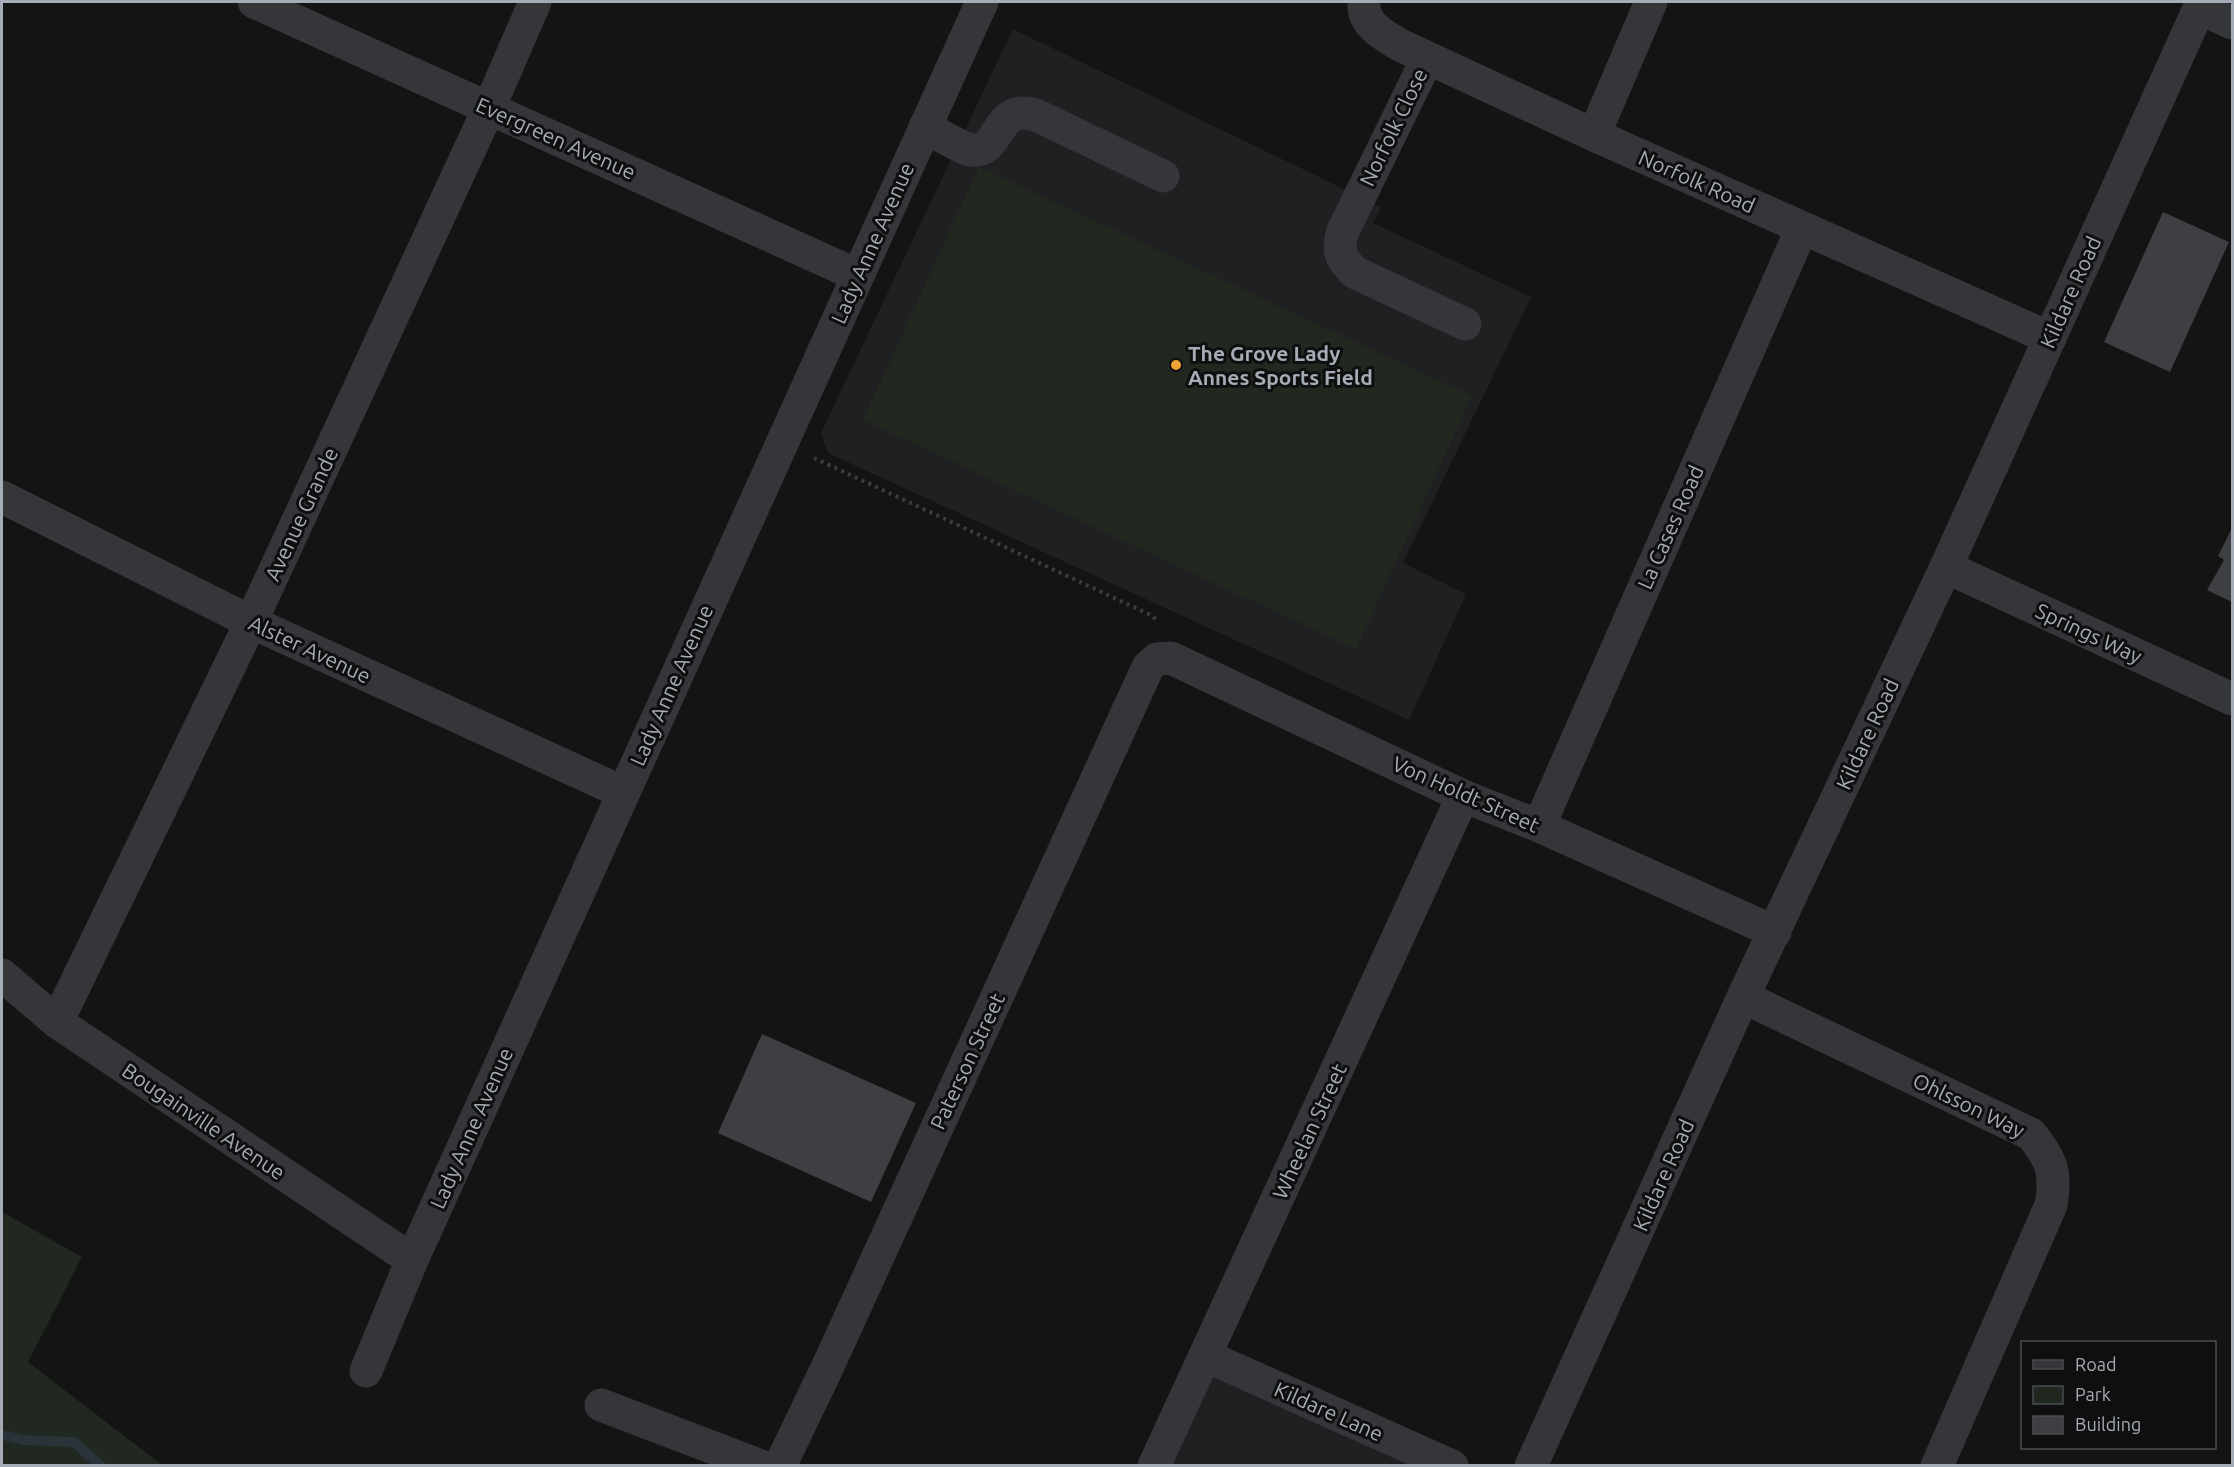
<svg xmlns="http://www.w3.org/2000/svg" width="2234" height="1467" viewBox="0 0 2234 1467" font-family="Ubuntu,sans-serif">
<rect width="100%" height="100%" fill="#141415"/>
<!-- built -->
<g fill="#202022">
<polygon points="1013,29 1381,207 1373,223 1531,297 1403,563 1466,594 1409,720 828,453 821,433"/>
<polygon points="1206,1356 1452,1466 1154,1466"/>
</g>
<!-- green -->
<g fill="#202820">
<polygon points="979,167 1472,396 1356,649 863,420"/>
<polygon points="2,1212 82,1257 28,1362 162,1465 2,1465"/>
</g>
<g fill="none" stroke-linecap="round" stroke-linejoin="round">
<!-- stream -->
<polyline stroke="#2a3339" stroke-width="10" points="2,1435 23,1440 74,1442 101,1466"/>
</g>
<!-- building -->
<g fill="#3e3f42">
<polygon points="2163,212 2229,242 2170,372 2104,342"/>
<polygon points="2232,528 2232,602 2207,590 2224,560 2218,556"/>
<polygon points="762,1034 916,1103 871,1202 718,1133"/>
</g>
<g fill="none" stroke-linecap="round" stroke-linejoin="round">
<!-- path -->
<polyline stroke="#3b3d41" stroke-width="4" stroke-dasharray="3 4.5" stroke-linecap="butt" points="814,458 1153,616 1158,623"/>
<!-- minor -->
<g stroke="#35363a" stroke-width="33">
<polyline points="254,2 857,275"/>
<path d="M1364,2C1362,24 1383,35 1400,45L1594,135L2050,338"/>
<polyline points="2199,8 2232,23"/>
<path d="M1427,59L1343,231C1337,251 1340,257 1354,272L1465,324"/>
<path d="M925,127C935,132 961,148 971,150C998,153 996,115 1021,113C1026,113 1031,114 1036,115L1163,176"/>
<polyline points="1594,135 1651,2"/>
<polyline points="2,497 251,622 622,792"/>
<polyline points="1946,567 2232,699"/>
<polyline points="1539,826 1802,228"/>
<polyline points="2,975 57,1022 412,1260"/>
<path d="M1743,997L2031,1134C2051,1159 2057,1172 2051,1205L1937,1466"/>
<polyline points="57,1022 251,622 489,108 535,2"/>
<polyline points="1206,1356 1452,1466"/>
<polyline points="366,1371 412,1260 982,2"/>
<polyline points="601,1405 761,1466"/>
<polyline points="780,1466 827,1368 1148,667 1157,659 1171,658 1463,796 1539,826 1775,932"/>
<polyline points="1154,1466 1463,796"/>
<polyline points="1531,1466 1743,997 1946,567 2202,2"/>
</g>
</g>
<!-- markers -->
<circle fill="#eca135" stroke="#0f0f10" stroke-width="2" cx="1176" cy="365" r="6"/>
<g text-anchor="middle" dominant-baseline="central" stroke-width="6" stroke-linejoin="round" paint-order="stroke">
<!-- street labels -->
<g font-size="21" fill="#a6acb5" stroke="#0f0f10">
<text transform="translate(1393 127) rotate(-64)">Norfolk Close</text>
<text transform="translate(556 138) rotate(24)">Evergreen Avenue</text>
<text transform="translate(1697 181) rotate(24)">Norfolk Road</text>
<text transform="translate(872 243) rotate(-66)">Lady Anne Avenue</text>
<text transform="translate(2070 292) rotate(-66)">Kildare Road</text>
<text transform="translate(301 514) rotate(-65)">Avenue Grande</text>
<text transform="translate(1670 527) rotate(-66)">La Cases Road</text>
<text transform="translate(2089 633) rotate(25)">Springs Way</text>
<text transform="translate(310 649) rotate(25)">Alster Avenue</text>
<text transform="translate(671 685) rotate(-66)">Lady Anne Avenue</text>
<text transform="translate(1867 734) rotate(-65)">Kildare Road</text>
<text transform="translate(1466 794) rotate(24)">Von Holdt Street</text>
<text transform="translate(967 1061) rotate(-65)">Paterson Street</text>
<text transform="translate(1969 1105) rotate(26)">Ohlsson Way</text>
<text transform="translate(204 1121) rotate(34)">Bougainville Avenue</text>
<text transform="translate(471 1128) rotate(-66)">Lady Anne Avenue</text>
<text transform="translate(1309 1131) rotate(-65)">Wheelan Street</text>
<text transform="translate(1663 1175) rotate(-66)">Kildare Road</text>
<text transform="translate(1329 1411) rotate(24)">Kildare Lane</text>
</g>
<!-- poi labels -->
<g font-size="21" font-weight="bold" fill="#a6acb5" stroke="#0f0f10" text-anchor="start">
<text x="1188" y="353">The Grove Lady<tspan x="1188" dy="24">Annes Sports Field</tspan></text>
</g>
</g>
<!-- border -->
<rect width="2234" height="1467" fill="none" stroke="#a6acb5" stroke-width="6"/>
<!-- legend -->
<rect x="2021" y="1341" width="195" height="108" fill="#0f0f10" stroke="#4b4e52" stroke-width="1.5"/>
<rect x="2033" y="1360" width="30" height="9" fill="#35363a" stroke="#4b4e52" stroke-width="1.5"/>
<text x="2075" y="1371" font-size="18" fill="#a6acb5">Road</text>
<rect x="2033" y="1386" width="30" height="18" fill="#202820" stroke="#4b4e52" stroke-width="1.5"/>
<text x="2075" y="1401" font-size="18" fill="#a6acb5">Park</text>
<rect x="2033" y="1416" width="30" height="18" fill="#3e3f42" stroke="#4b4e52" stroke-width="1.5"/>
<text x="2075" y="1431" font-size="18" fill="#a6acb5">Building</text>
</svg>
